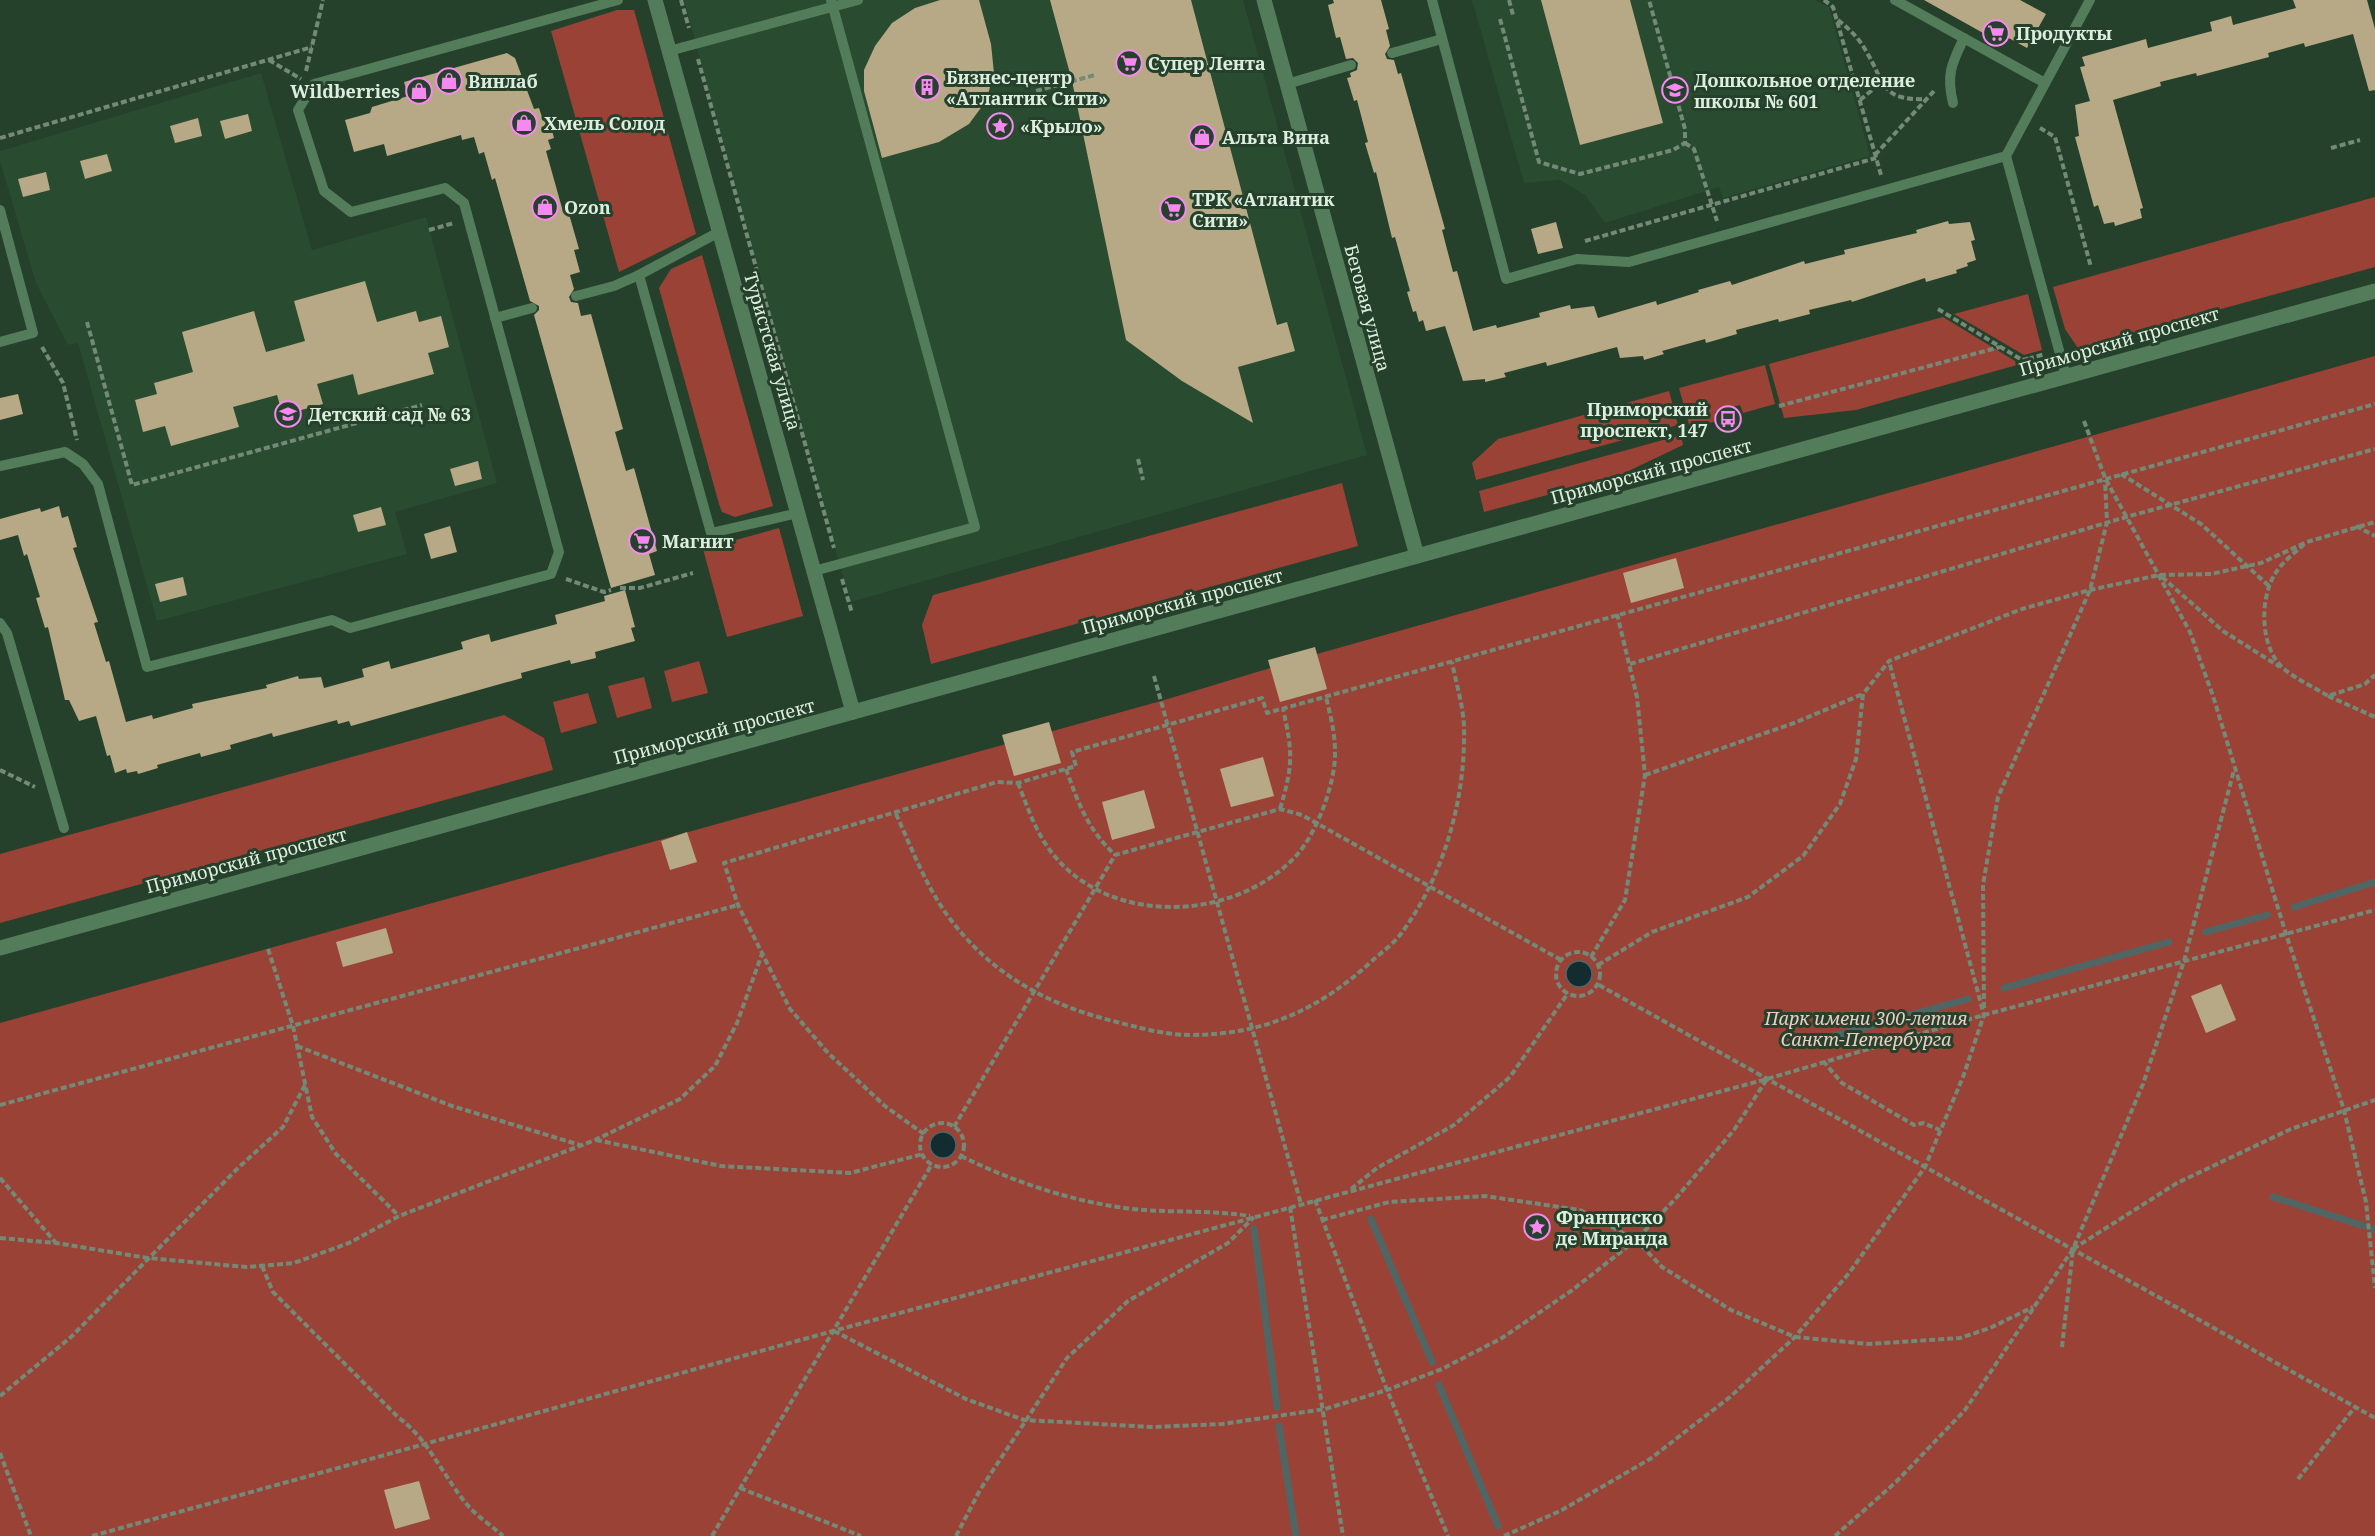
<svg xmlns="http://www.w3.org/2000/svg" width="2375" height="1536" viewBox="0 0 2375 1536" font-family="'Noto Serif',serif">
<rect width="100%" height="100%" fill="#25412b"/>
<!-- built -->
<g fill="#294b30">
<polygon points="684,0 1243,0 1367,455 850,602"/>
<polygon points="1472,0 1814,0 1829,7 1870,156 1723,198 1719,187 1605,223 1585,195 1560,180 1524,183"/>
<polygon points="261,73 312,250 426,217 497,483 395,512 407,554 157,621 78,343 68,345 36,283 0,161 0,151"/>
</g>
<!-- green -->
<g fill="#9b4237">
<polygon points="617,10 634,10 696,234 619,272 551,31"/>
<polygon points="2375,197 2375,267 2078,348 2065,329 2053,287"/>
<polygon points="702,255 773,506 735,517 722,512 719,504 659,288 671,269"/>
<polygon points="2028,294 2042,350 2024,355 1954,314"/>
<polygon points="1943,317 2015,361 2017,365 1856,410 1784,418 1769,364"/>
<polygon points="2375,356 2375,1536 0,1536 0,1023 1161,701 1317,654"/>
<polygon points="1765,365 1775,404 1743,413 1740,405 1715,412 1717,421 1690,428 1679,388"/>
<polygon points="1669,391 1678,425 1476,480 1472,463 1498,439"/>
<polygon points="1681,435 1683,445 1618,476 1484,512 1479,491"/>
<polygon points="1342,483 1358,546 931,664 922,625 933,595"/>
<polygon points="779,528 803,616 727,637 703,549"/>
<polygon points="699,661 708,693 672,702 664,671"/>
<polygon points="644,677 652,708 617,718 608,686"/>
<polygon points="588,693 597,723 561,733 553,702"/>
<polygon points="504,715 544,738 553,770 0,923 0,854"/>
</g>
<!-- water -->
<g fill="#132c30" stroke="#506664" stroke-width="1.5">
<circle cx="1579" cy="974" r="13"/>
<circle cx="943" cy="1145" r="13"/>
</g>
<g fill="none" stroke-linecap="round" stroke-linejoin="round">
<!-- stream -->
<g stroke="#506664" stroke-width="7">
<polyline points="2294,907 2375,882"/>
<polyline points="2206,932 2267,915"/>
<polyline points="2004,988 2169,942"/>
<polyline points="1823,1039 1968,999"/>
<polyline points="2273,1197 2364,1226"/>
<polyline points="1371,1219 1432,1362"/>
<polyline points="1254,1229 1277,1407"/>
<polyline points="2373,1229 2375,1230"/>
<polyline points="1439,1385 1498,1526"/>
<polyline points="1279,1426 1296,1536"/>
</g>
</g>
<!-- building -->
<g fill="#b7a985">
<polygon points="940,0 979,0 991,44 994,73 986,101 969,124 939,142 882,158 864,91 864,70 875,46 892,23 915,8"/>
<polygon points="1050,0 1191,0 1277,325 1287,322 1295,351 1238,367 1253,423 1182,381 1126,340 1072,81"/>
<polygon points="1333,0 1381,0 1389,29 1386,30 1390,46 1385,54 1387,59 1394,60 1398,74 1401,73 1445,229 1442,230 1453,272 1457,271 1473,331 1496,325 1497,328 1540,317 1539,313 1570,305 1571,309 1594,306 1598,318 1656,301 1657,305 1699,292 1698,290 1730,281 1732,285 1804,261 1805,264 1845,254 1844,250 1917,233 1916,230 1948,221 1949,224 1970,222 1975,240 1971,241 1976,260 1967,263 1968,266 1956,270 1957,273 1926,282 1925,278 1852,302 1851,300 1809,310 1810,314 1779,322 1778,319 1736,330 1737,334 1706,343 1705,339 1662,351 1664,354 1644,360 1643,356 1620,358 1617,347 1547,366 1546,362 1504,373 1506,377 1485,382 1485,379 1463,381 1445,326 1426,331 1423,320 1419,322 1416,311 1413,312 1407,292 1410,291 1395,237 1392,238 1376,172 1374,173 1365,143 1368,142 1357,100 1354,101 1347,78 1351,77 1350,73 1357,70 1358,63 1353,58 1346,59 1340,37 1336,38 1328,5 1334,3"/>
<polygon points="1541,0 1630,0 1663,123 1580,145"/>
<polygon points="1924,0 2020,0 2046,14 2027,48 2005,36 2001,43"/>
<polygon points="2293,0 2367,0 2375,29 2375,90 2369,91 2353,34 2305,47 2304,43 2268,53 2269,57 2197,76 2196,73 2160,82 2161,86 2113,100 2143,208 2140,209 2142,218 2115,226 2114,222 2104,224 2098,205 2094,207 2075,137 2079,136 2075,105 2090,101 2080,67 2085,66 2082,57 2146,39 2148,48 2212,31 2210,22 2221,19 2231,16 2233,25 2296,8"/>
<polygon points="507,53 515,58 534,109 539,108 542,117 548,116 554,138 548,140 551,149 546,151 562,208 567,207 579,249 574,250 580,272 570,275 574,289 569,297 571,302 578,303 581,316 591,314 623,429 615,432 626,471 634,468 657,551 649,554 655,575 611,588 534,315 539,310 539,306 530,301 495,178 492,180 484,152 479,154 474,137 462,140 461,135 387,156 384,144 354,152 345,120 370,113 372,107 408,96 404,82"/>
<polygon points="248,114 252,131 225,139 220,121"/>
<polygon points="198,118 202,136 175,143 170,126"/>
<polygon points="107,154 112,171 85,179 80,161"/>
<polygon points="46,172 50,190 23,197 18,179"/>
<polygon points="1556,222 1563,248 1538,254 1531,229"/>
<polygon points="365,281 377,322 416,311 419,322 441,316 449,347 428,353 434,374 358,395 353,374 317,384 323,404 283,415 277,395 233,407 239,427 171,446 165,426 143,432 135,400 157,394 154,383 193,372 182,332 254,311 266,352 305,341 294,301"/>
<polygon points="18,394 23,414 0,420 0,398"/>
<polygon points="478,461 482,479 455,486 450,469"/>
<polygon points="59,506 62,518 68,516 77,547 73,548 98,622 94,623 106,662 109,661 126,722 152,715 153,719 171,714 193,708 192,704 267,688 266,685 298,676 299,679 321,677 324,688 364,677 362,669 389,661 391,669 463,649 461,642 474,638 489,634 491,642 557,624 555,615 605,601 604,596 625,590 635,627 631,628 635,641 595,652 596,658 571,664 570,660 521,673 522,678 351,726 349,721 338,724 337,720 273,737 272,733 230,745 231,749 201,757 200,753 157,765 158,768 138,774 137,771 127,773 126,769 115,773 110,755 107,756 96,716 79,721 69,700 65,700 48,627 45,628 36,598 40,597 27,554 24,556 18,535 0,540 0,519 40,508 41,512"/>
<polygon points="381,507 386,525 358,532 353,515"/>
<polygon points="450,526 457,552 431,559 424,534"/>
<polygon points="1676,558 1684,588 1631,603 1623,573"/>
<polygon points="183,577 187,595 160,602 155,584"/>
<polygon points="1315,647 1327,689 1280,702 1268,660"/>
<polygon points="1049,722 1061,763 1014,776 1002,735"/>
<polygon points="1263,757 1274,796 1231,807 1220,769"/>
<polygon points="1144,790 1155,828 1112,840 1102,802"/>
<polygon points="687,832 697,862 670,870 661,841"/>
<polygon points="386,928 393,953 343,967 336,942"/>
<polygon points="2221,984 2236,1020 2206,1033 2191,996"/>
<polygon points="419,1481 430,1519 395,1529 384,1490"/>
</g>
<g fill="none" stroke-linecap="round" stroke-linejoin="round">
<!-- path -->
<g stroke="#738a77" stroke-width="4" stroke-dasharray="6 3" stroke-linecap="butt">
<polyline points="681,0 689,28"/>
<polyline points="1509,0 1513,15"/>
<polyline points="1824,0 1833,7 1881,175"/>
<polyline points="1500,19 1539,162 1580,174 1673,150 1685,143 1685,129 1649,0"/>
<path d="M1838,20C1849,29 1859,38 1866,51C1885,82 1880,101 1926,99"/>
<polyline points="698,59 834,548"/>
<polyline points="269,60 301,79"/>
<polyline points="306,71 323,0"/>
<polyline points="1036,91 1095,75"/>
<polyline points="1860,100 1871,91 1879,80"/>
<polyline points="2040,128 2055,137 2091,267"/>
<polyline points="0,138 312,47"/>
<polyline points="1685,143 1694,149 1717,221"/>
<polyline points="2331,148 2360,140"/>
<polyline points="1875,155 1934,91"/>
<polyline points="429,230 454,223"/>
<polyline points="1585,241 1876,158"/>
<polyline points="1938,309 2022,360 2031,358"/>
<polyline points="87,322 132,485 422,405"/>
<polyline points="42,347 63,383 77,440"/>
<polyline points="2032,361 2031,358 2045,354"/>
<polyline points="1779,406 2000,347"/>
<polyline points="2084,421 2105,478 2190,632 2213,696 2286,934 2344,1110 2366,1202 2375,1288"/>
<polyline points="1138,459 1143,480"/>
<polyline points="2121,474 2201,524 2269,586"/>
<polyline points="2356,526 2375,536"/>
<path d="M2304,544C2295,553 2281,563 2275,574C2259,599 2260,649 2284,669C2297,680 2314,687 2328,696L2365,684L2375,675"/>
<polyline points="2162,577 2223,631 2280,667"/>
<polyline points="566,579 604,592 611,590"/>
<polyline points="842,579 852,613"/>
<polyline points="620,588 640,588 693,573"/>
<polyline points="1630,664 2126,517 2375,449"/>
<polyline points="1154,676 1301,1204"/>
<polyline points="2328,696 2375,717"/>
<path d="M1066,769C1079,805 1087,828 1115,855"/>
<polyline points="0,770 35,787"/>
<polyline points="1645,775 1794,723 1863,694"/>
<path d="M1018,783C1027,806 1036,833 1052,853C1110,927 1234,922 1296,856C1317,833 1336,782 1335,751C1335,732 1330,714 1326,697"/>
<path d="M1280,809C1293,766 1293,753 1283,709"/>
<path d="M896,814C913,851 928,892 954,924C997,978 1051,1006 1117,1022C1140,1028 1166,1035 1190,1035C1264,1035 1319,1010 1373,960C1382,952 1393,944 1400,935C1444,877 1466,798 1464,726C1463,705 1456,683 1452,662"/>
<polyline points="268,949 293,1026 312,1117 336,1154 399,1216"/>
<circle cx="1578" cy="974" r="22"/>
<polyline points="1591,957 1625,900 1645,775 1637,697 1617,614"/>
<polyline points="1598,965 1652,932 1748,897 1803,856 1840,804 1856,759 1863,694 1889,661 2022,609 2090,590 2159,575 2211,574 2261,563 2307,542 2375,522"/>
<polyline points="1599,985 2375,1418"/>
<polyline points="1984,1008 1983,885 1998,797 2090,590 2107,522 2105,480"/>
<polyline points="297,1046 452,1106 580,1145"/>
<polyline points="1823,1061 1842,1083 1914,1125 1923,1123 1940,1130"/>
<polyline points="0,1105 738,905"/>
<circle cx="942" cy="1145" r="22"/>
<polyline points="954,1127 1115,855 1280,809 1302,815 1561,960"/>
<polyline points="924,1134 885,1106 828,1053 790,1009 738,905 724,863 997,782 1018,783 1076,766 1072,752 1262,698 1267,713 2375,404"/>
<polyline points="596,1140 721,1166 850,1173 923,1154"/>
<path d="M961,1156C1009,1180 1065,1199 1118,1207C1160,1214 1205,1209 1250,1216"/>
<polyline points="0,1178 56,1243"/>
<polyline points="1351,1189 1377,1168 1454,1125 1510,1077 1568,993"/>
<polyline points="1315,1200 1387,1390 1448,1536"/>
<polyline points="1290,1207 1343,1536"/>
<polyline points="1322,1220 1389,1202 1485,1196 1580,1210 1636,1240 1662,1267 1731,1310 1795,1337 1869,1344 1960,1338 1990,1328 2033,1307"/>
<polyline points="0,1238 56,1243 148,1258 246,1267 294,1263 349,1243 399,1216 595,1140 680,1099 715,1066 737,1023 762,954"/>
<path d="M262,1266L273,1292L399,1418C428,1438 446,1482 471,1509C481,1519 493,1527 503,1536"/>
<polyline points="834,1331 966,1399 1024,1420 1153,1427 1222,1424 1325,1409 1387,1390 1442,1369 1502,1338 1571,1291 1636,1240 1677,1197 1734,1130 1767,1079"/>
<polyline points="2062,1347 2073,1249 2177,1183 2291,1129 2375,1100"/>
<polyline points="0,1396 71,1337 238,1168 283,1127 305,1085"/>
<polyline points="0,1453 31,1536"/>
<polyline points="2298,1479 2355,1407"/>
<polyline points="740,1488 861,1536"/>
<polyline points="92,1536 833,1331 1767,1079 1984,1015 2375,910"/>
<polyline points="712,1536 932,1164"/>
<polyline points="956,1536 980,1490 1067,1358 1128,1301 1228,1243 1254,1217"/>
<polyline points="1504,1536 1560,1511 1650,1459 1730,1397 1795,1337 1849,1273 1925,1167 1963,1077 1984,1015 1889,661"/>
<polyline points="1835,1536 1896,1482 1965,1410 2073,1249 2143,1084 2184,961 2234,770"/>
</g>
<!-- service -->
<g stroke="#537d5a" stroke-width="10">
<polyline points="1432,0 1506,279 1577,259 1629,262 2006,156"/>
<polyline points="1895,0 2045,83"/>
<polyline points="669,51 858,0"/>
<polyline points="1392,53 1442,39"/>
<polyline points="1287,84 1351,65"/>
<path d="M1953,103C1946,74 1952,63 1964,38"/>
<polyline points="0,210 33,333 0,342"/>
<polyline points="719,232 639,275 711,533 798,513"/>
<polyline points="576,296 614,286 639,275"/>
<polyline points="495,318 532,308"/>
<polyline points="2066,376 2006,156 2090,0"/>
<polyline points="0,466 65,452 83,464 98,484 147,667 332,620 350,628 551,574 559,552 464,203 445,188 351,212 324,191 298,110 314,84 618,0"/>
<polyline points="814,571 975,527 831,0"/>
<polyline points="0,623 7,633 64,828"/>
</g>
<!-- minor -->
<polyline stroke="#537d5a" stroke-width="15" points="1264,0 1417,556"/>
<!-- tertiary -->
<g stroke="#537d5a" stroke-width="15">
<polyline points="655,0 853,712"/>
<polyline points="0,948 2375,291"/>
</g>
</g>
<!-- icons -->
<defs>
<g id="supermarket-ring" transform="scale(1.35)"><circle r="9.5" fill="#25412b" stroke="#f589ef" stroke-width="1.5"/><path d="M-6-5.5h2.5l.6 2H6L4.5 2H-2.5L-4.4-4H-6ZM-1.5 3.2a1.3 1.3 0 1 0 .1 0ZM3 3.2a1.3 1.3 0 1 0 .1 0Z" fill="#f589ef"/></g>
<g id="shop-ring" transform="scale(1.35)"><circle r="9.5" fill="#25412b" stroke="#f589ef" stroke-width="1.5"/><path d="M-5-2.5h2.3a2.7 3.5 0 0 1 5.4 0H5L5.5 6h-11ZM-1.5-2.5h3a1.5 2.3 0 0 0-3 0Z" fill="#f589ef"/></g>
<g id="building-ring" transform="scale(1.35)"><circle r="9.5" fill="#25412b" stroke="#f589ef" stroke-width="1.5"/><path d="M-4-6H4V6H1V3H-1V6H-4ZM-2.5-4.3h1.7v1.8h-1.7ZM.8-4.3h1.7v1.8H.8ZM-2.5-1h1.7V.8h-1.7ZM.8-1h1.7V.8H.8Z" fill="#f589ef"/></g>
<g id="school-ring" transform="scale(1.35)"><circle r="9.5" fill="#25412b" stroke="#f589ef" stroke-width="1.5"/><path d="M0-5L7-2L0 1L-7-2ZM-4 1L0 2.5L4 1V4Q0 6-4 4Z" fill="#f589ef"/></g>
<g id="sight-ring" transform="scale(1.35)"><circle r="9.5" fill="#25412b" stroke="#f589ef" stroke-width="1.5"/><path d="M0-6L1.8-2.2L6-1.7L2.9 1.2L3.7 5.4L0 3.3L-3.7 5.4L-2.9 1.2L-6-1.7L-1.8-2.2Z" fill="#f589ef"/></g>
<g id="bus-ring" transform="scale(1.35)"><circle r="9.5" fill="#25412b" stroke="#f589ef" stroke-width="1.5"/><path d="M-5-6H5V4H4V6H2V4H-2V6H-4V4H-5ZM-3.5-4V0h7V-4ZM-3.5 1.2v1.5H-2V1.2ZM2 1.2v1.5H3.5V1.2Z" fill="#f589ef"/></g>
</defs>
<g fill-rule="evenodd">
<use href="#supermarket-ring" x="1996" y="33"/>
<use href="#supermarket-ring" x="1129" y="63"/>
<use href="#shop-ring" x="449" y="81"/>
<use href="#building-ring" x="927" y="87"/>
<use href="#school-ring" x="1675" y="90"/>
<use href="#shop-ring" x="419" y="91"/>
<use href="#shop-ring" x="524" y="123"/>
<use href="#sight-ring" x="1000" y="126"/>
<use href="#shop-ring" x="1202" y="137"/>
<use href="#shop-ring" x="545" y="207"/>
<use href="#supermarket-ring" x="1173" y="209"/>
<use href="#school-ring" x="288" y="414"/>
<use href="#bus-ring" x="1728" y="419"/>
<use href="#supermarket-ring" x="642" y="541"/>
<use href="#sight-ring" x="1537" y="1227"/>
</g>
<g text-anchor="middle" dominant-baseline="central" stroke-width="6" stroke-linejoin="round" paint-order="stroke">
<!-- poi labels -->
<g font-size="18" font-weight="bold" fill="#ddeedf" stroke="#25412b" text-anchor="start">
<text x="2016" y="33">Продукты</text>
<text x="1148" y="63">Супер Лента</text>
<text x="946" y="77">Бизнес-центр<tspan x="946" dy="21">«Атлантик Сити»</tspan></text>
<text x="1694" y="80">Дошкольное отделение<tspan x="1694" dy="21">школы № 601</tspan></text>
<text x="468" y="81">Винлаб</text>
<text x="400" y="91" text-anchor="end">Wildberries</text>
<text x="544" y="123">Хмель Солод</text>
<text x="1020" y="126">«Крыло»</text>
<text x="1222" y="137">Альта Вина</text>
<text x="1192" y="199">ТРК «Атлантик<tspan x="1192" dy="21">Сити»</tspan></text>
<text x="564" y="207">Ozon</text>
<text x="1708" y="409" text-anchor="end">Приморский<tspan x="1708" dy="21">проспект, 147</tspan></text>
<text x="308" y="414">Детский сад № 63</text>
<text x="662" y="541">Магнит</text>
<text x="1556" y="1217">Франциско<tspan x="1556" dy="21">де Миранда</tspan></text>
</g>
<!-- street labels -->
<g font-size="18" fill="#ddeedf" stroke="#25412b">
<text transform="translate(1368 308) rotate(75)">Беговая улица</text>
<text transform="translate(2119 341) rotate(-16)">Приморский проспект</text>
<text transform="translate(773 351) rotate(74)">Туристская улица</text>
<text transform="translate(1651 471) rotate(-15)">Приморский проспект</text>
<text transform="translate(1182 601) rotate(-15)">Приморский проспект</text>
<text transform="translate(714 731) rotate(-15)">Приморский проспект</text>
<text transform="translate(246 860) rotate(-15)">Приморский проспект</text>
</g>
<!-- park labels -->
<g font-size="18" font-style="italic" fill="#ecccc6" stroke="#25412b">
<text x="1866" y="1018">Парк имени 300-летия<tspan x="1866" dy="21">Санкт-Петербурга</tspan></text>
</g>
</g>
</svg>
